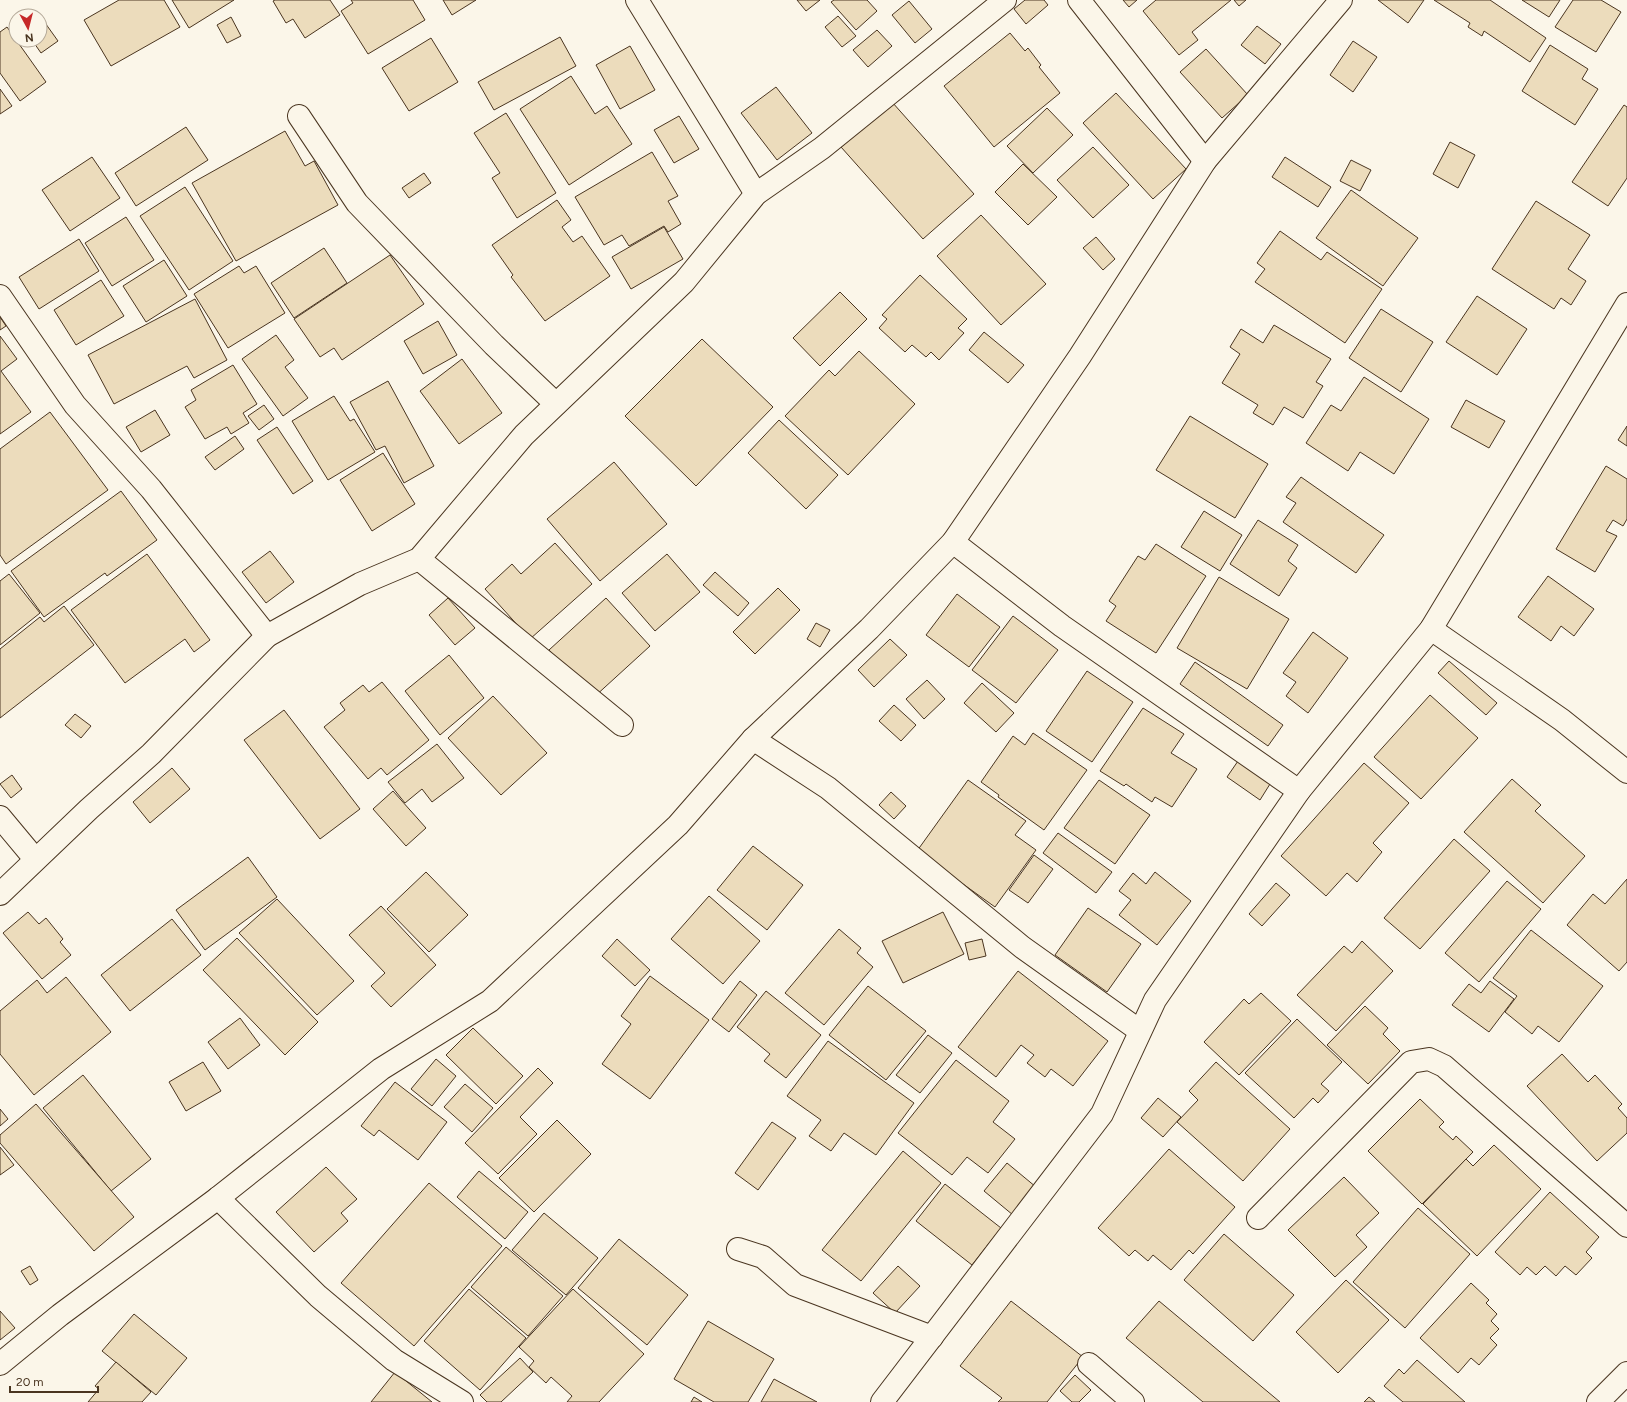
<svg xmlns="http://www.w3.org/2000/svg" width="1627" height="1402" viewBox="0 0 1627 1402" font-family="Figtree,sans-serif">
<rect width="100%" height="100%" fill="#fbf6e9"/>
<!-- building -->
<g fill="#ecdcbc" stroke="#4a3520">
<polygon points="119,0 164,0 180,27 111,66 84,20"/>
<polygon points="172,0 234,0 189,28"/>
<polygon points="275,0 330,0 340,15 305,38 293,19 286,23 273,1"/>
<polygon points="351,0 413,0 425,20 368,54 341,11 353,3"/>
<polygon points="443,0 476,0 452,15"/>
<polygon points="797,0 820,0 806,11"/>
<polygon points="834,0 867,0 877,11 856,30 831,2"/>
<polygon points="1025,0 1044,0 1048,5 1026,24 1014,9"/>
<polygon points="1123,0 1137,0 1129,7"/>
<polygon points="1156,0 1231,0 1192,32 1198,40 1179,55 1143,11"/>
<polygon points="1234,0 1246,0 1239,6"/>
<polygon points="1378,0 1424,0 1408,23"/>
<polygon points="1434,0 1490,0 1546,38 1530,62 1484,31 1482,36 1468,27 1470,23"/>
<polygon points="1522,0 1560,0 1549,17"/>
<polygon points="1573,0 1601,0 1621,12 1596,52 1555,27"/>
<polygon points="909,1 932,29 915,43 892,15"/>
<polygon points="38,13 58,41 41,53 32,40 40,40 40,16 34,16"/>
<polygon points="838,16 856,36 842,47 825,27"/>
<polygon points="231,17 241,36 227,43 217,25"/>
<polygon points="1257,26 1281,44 1265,64 1241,45"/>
<polygon points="7,27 46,82 20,101 0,73 0,32"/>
<polygon points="877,30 892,46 868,67 853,50"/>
<polygon points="1010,33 1025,51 1028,48 1041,65 1039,67 1060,93 994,147 944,86"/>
<polygon points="560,37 576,66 494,110 478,82"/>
<polygon points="431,38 458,82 409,111 382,68"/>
<polygon points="1353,41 1377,57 1353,92 1330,75"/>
<polygon points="1550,45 1588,69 1582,79 1598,89 1575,125 1522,91"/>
<polygon points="630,46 655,90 620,109 596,65"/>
<polygon points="1206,49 1248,95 1222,118 1180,72"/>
<polygon points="571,76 595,114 607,106 632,144 569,185 520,109"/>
<polygon points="776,87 812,133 777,160 741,113"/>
<polygon points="0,89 12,106 0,114"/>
<polygon points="1116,93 1186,169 1153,199 1083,123"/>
<polygon points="892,102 974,194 923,239 841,147"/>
<polygon points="1624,105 1627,107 1627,178 1608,206 1572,182"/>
<polygon points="1047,108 1073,135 1033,173 1007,146"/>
<polygon points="506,113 556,193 517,218 492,178 500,173 474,133"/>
<polygon points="679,116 699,149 674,163 654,130"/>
<polygon points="186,127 208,160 136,206 115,173"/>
<polygon points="285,131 305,166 314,161 338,205 236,261 192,183"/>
<polygon points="1450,142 1475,155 1458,188 1433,174"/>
<polygon points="1093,147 1129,185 1093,218 1057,180"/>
<polygon points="652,152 678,196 668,201 681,224 668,232 664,226 629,246 622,235 604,245 575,197"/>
<polygon points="92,157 120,198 70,231 42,190"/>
<polygon points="1285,157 1331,187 1318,207 1272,177"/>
<polygon points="1351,160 1371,170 1360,191 1340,181"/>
<polygon points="1023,164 1057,197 1028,225 995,192"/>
<polygon points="424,173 431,183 409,198 402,188"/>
<polygon points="185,187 233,261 189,290 140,216"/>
<polygon points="1351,190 1418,238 1383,286 1316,238"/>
<polygon points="557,200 571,220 562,227 573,242 582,236 610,276 545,321 511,277 513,275 492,245"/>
<polygon points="1536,201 1590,235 1568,269 1586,281 1571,305 1561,298 1554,309 1492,269"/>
<polygon points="981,215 1046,284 1001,325 937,256"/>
<polygon points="126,217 154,260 112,286 85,243"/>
<polygon points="664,227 683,259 631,289 612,257"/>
<polygon points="1280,231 1321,260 1327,252 1382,289 1345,343 1255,282 1265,269 1257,263"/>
<polygon points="1096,237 1115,259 1103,270 1083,248"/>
<polygon points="79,239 99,271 39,309 19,277"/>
<polygon points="324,248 347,283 294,318 271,283"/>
<polygon points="390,255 424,304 342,360 334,348 320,357 294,319"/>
<polygon points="164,260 187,296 146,322 123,286"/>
<polygon points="239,266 244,273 256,266 285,313 228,348 194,294"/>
<polygon points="920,275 967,319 958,328 964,333 939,360 931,352 926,357 912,345 905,352 879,328 887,319 882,315"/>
<polygon points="101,280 124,316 76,345 54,310"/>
<polygon points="840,292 867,319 820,366 793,338"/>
<polygon points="1477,296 1527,329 1497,375 1446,342"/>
<polygon points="195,299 227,360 194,378 187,366 114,404 88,355"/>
<polygon points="1381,309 1433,342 1401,392 1349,358"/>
<polygon points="0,317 6,326 0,330"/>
<polygon points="438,321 457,355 423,374 404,341"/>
<polygon points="1274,325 1331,359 1316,382 1323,386 1303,418 1284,407 1273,425 1253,413 1258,405 1222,383 1240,354 1230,347 1241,329 1263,343"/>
<polygon points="984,332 1024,365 1008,383 969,350"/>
<polygon points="276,335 294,360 285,367 308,398 283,416 242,359"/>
<polygon points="0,336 17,359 1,371 31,412 0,434"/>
<polygon points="702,339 773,407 696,486 625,416"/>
<polygon points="859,351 915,404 848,475 785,416 829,370 835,376"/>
<polygon points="462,359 502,413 459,444 420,391"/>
<polygon points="233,365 257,404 243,413 249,423 231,434 227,427 205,439 185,407 196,400 191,390"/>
<polygon points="1364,377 1429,419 1394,474 1360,452 1348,471 1306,443 1331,405 1341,411"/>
<polygon points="388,381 434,466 404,483 385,446 376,450 350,402"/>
<polygon points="334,396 350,421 354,419 375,452 328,480 292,421"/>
<polygon points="1466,400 1505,421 1489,448 1451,427"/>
<polygon points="264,405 274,419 259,430 248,416"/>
<polygon points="155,410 170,435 141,452 126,427"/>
<polygon points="50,412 108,490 6,564 0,555 0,449"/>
<polygon points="1190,416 1268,464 1235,518 1156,470"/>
<polygon points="779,420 838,475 806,509 748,453"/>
<polygon points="1627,426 1627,446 1618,440"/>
<polygon points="277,427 313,481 293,494 257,440"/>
<polygon points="235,436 244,449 215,470 205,457"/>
<polygon points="383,453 415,504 372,531 340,480"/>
<polygon points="614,462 667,524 600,581 547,519"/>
<polygon points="1606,466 1627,479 1627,519 1623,526 1613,520 1606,531 1617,536 1595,572 1556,549"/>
<polygon points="1301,477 1384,535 1356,573 1283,522 1296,503 1286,497"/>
<polygon points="121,491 157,540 107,576 105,573 44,617 11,571"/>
<polygon points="1204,511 1242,535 1220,571 1181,547"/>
<polygon points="1258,520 1298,545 1288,561 1297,568 1279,596 1230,564"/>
<polygon points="555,543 592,584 530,639 485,589 512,564 521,574"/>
<polygon points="1156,544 1206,576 1156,653 1106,621 1116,606 1109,601 1138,556 1145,560"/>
<polygon points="270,551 294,582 266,603 242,572"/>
<polygon points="147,554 210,640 194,652 185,639 125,683 71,610"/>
<polygon points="667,554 700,592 655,631 622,593"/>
<polygon points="715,572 749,603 738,616 703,585"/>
<polygon points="9,574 40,613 0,645 0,581"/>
<polygon points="1548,576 1594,609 1574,636 1561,626 1551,641 1518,617"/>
<polygon points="1219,577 1289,619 1247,689 1177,648"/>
<polygon points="778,588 800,610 755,654 733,632"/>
<polygon points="957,594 1000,627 969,667 926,635"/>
<polygon points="448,598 475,628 455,645 429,615"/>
<polygon points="606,598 650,646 593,698 549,650"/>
<polygon points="64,606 94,645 0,718 0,649 40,617 44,622"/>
<polygon points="1013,616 1058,650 1016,703 972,670"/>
<polygon points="816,623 830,630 820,647 807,639"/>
<polygon points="1313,632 1348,658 1308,713 1286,696 1296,682 1283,673"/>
<polygon points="890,639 907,655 874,687 858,670"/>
<polygon points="449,655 484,698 440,735 405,691"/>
<polygon points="1449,661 1497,703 1486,715 1438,673"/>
<polygon points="1195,662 1283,725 1268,746 1180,684"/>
<polygon points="1087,671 1133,702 1092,762 1046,731"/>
<polygon points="927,680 945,699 924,719 906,699"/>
<polygon points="382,682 429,740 387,775 381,768 368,779 324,727 345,710 340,703 363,685 369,692"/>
<polygon points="982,683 1014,713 996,732 964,703"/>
<polygon points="1430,695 1478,738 1421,799 1374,757"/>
<polygon points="493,696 547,753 501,795 448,738"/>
<polygon points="894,705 916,725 901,741 879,721"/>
<polygon points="1143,708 1184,734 1171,753 1197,769 1172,807 1155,797 1152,802 1126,784 1124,786 1100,771"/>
<polygon points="284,710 360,809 320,839 244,740"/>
<polygon points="75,714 91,726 81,738 65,725"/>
<polygon points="1033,733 1087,770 1044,830 998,797 999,795 981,782 1013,736 1025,745"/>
<polygon points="437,744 464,778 432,802 422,789 405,803 388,782"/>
<polygon points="1238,761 1270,784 1260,800 1227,777"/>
<polygon points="1364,763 1409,803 1373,843 1382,852 1357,882 1347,873 1326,896 1281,856"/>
<polygon points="172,768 190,789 150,823 133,802"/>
<polygon points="12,775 22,789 11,798 0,784"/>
<polygon points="1512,779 1541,805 1535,811 1585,856 1543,903 1464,832"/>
<polygon points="968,780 1026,821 1015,835 1036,850 995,907 917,851"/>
<polygon points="1099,780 1150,815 1115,864 1064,828"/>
<polygon points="393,791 426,828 406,846 373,809"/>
<polygon points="891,792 906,806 894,819 879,805"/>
<polygon points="1058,833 1112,872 1096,893 1043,853"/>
<polygon points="1454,839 1490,871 1420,949 1384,918"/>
<polygon points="753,846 803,885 767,930 717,890"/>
<polygon points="1034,855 1053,869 1028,903 1009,890"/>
<polygon points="248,857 277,897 205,950 176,910"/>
<polygon points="426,872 468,915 429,952 387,909"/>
<polygon points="1155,872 1191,901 1157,945 1119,915 1131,900 1119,891 1133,873 1146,884"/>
<polygon points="1627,879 1627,962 1619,971 1567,925 1593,894 1605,904"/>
<polygon points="1507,881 1541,909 1479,982 1445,953"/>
<polygon points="1276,883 1290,895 1262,926 1249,914"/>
<polygon points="709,896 760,941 723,984 671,939"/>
<polygon points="277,899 354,981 317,1015 239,933"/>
<polygon points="381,906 436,965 391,1007 371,986 385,973 349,935"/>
<polygon points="1088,908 1141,944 1107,992 1055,955"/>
<polygon points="28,912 39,924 46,918 63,939 60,942 71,955 42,979 3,933"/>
<polygon points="943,912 964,954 903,983 882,941"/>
<polygon points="172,919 201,955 130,1011 101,975"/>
<polygon points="839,929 861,948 857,953 873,967 824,1025 785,993"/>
<polygon points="1531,930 1603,986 1559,1042 1538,1026 1532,1034 1505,1012 1517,996 1493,978"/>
<polygon points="237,938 318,1022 285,1055 203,970"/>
<polygon points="617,939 650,970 635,986 602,956"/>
<polygon points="982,939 986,956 969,960 965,943"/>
<polygon points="1362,941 1393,971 1336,1031 1297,995 1344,946 1352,953"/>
<polygon points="1018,971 1108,1041 1073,1086 1051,1069 1045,1077 1027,1063 1034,1055 1021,1045 996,1077 958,1047"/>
<polygon points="650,976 709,1020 650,1099 602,1064 631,1024 621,1016"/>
<polygon points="66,977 111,1032 34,1095 0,1054 0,1011 37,980 47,993"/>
<polygon points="740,981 757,995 729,1032 712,1019"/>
<polygon points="1490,981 1514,999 1489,1032 1452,1005 1469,984 1481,993"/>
<polygon points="868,986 926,1031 886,1080 829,1035"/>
<polygon points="766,991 821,1035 786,1078 764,1061 770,1054 737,1027"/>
<polygon points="1261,993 1291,1021 1239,1075 1204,1042 1244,999 1249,1004"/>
<polygon points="1365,1006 1388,1028 1383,1034 1400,1051 1368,1084 1327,1045"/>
<polygon points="240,1018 260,1045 228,1069 208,1042"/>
<polygon points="1297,1019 1342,1062 1321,1084 1329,1091 1318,1103 1313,1098 1294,1118 1245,1073"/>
<polygon points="473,1028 523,1076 496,1104 446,1055"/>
<polygon points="928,1035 952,1053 920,1093 896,1075"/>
<polygon points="828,1041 914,1103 876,1155 844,1133 831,1151 809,1136 821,1120 787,1096"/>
<polygon points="1562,1054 1588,1082 1595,1075 1622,1104 1618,1108 1627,1118 1627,1133 1597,1161 1527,1086"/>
<polygon points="436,1059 456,1076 432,1106 411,1089"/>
<polygon points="956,1060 1009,1101 993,1122 1015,1139 988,1173 967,1157 952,1175 898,1133"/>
<polygon points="203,1062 221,1091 186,1111 169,1082"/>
<polygon points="1216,1062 1290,1129 1243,1181 1177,1122 1198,1100 1189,1091"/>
<polygon points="538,1068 553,1083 520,1117 537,1134 498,1174 465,1143"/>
<polygon points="83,1075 151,1159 111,1191 43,1108"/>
<polygon points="395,1082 447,1122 418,1160 379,1130 374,1136 361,1126"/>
<polygon points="465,1084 493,1108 472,1132 444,1107"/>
<polygon points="1158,1098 1181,1117 1163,1137 1141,1118"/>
<polygon points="1420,1099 1444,1122 1439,1127 1453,1140 1456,1136 1473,1152 1422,1204 1368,1151"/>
<polygon points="36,1104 134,1217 94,1251 0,1143 0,1135"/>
<polygon points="0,1109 8,1119 0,1126"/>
<polygon points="557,1120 591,1154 534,1212 499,1178"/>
<polygon points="772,1122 796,1138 758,1190 735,1173"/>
<polygon points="1494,1145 1541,1189 1477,1256 1423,1204 1466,1159 1473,1166"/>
<polygon points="0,1147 14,1165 0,1175"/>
<polygon points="1169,1149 1235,1207 1193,1254 1189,1250 1171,1270 1153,1255 1148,1261 1135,1250 1129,1256 1098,1228"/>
<polygon points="903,1151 941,1183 861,1281 822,1250"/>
<polygon points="1007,1163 1036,1187 1013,1215 984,1191"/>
<polygon points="326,1167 357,1199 341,1213 348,1221 314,1252 276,1212"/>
<polygon points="479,1171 528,1212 505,1239 457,1197"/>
<polygon points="1344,1177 1379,1213 1356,1235 1367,1247 1335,1277 1288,1230"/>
<polygon points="429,1183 502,1246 414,1346 341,1283"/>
<polygon points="945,1184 1001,1228 972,1265 916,1221"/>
<polygon points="1550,1192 1599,1237 1586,1252 1592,1258 1576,1275 1565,1266 1556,1276 1545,1266 1536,1275 1527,1267 1520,1275 1495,1252"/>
<polygon points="1418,1208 1470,1254 1405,1328 1353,1282"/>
<polygon points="544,1213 598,1258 566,1295 512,1250"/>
<polygon points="1224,1234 1294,1295 1253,1341 1184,1280"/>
<polygon points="619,1239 688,1295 647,1345 578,1288"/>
<polygon points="506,1247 563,1296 528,1336 471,1287"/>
<polygon points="30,1266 38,1280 30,1285 21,1271"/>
<polygon points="898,1266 920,1286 895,1313 873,1293"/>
<polygon points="1346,1280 1389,1320 1338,1373 1296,1332"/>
<polygon points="1471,1283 1489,1300 1486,1303 1497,1314 1491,1321 1499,1329 1490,1338 1497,1345 1479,1365 1471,1358 1458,1373 1420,1338"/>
<polygon points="469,1289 526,1338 480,1390 424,1341"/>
<polygon points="573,1289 644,1354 599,1402 567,1402 572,1396 551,1377 546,1383 529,1367 534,1361 519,1347"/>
<polygon points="1011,1301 1083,1357 1047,1402 998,1402 1002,1398 960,1366"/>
<polygon points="1159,1301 1280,1402 1203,1402 1126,1338"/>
<polygon points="0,1311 15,1328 0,1340"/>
<polygon points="134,1314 187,1358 156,1395 102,1351"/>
<polygon points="708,1321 774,1359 748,1402 714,1402 674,1379"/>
<polygon points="520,1358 533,1372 501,1402 487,1402 480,1395"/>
<polygon points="1417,1360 1465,1402 1403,1402 1384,1386 1399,1369 1404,1374"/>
<polygon points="116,1362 151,1392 142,1402 88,1402 99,1389 95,1386"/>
<polygon points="395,1372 432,1402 371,1402"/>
<polygon points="1075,1375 1091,1390 1079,1402 1072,1402 1060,1391"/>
<polygon points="774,1379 817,1402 761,1402"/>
<polygon points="694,1397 702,1402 691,1402"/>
<polygon points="1369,1397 1375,1402 1364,1402"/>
</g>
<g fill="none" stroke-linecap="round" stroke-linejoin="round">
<!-- minor casing -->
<g stroke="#4a3520" stroke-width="24">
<g id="minor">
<polyline points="637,0 756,194"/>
<polyline points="1079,0 1205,161"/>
<polyline points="299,116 357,203 494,345 556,404"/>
<polyline points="0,296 75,405 151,489 267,636"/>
<polyline points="953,542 1062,626 1299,791"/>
<polyline points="419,559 622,725"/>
<polyline points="1431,629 1562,720 1627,772"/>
<polyline points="753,739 828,788 1022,947 1140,1031"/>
<polyline points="0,817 35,859"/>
<polyline points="0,894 89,809 151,754 267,636 360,584 419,559 524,435 684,282 756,194 822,148 1005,0"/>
<polyline points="218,1198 318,1296 394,1360 462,1402"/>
<polyline points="1258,1218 1411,1062 1429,1059 1444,1066 1627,1226"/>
<polyline points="738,1249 763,1257 795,1285 932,1337"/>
<polyline points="0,1364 60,1315 218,1198 381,1069 490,1001 678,825 753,739 869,629 953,542 1080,356 1205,161 1341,0"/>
<polyline points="1089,1364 1133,1402"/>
<polyline points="882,1402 1102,1114 1155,1000 1299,791 1431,629 1627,304"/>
<polyline points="1598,1402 1627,1373"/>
</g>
</g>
<!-- minor -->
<use href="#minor" stroke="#fbf6e9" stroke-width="22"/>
</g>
<!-- north arrow -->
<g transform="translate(28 28) rotate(173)"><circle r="19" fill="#fbf6e9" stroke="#b4a999"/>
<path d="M0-3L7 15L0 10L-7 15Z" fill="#c62828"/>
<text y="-6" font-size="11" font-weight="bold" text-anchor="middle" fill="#4a3520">N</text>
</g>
<!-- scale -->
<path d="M10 1386v6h88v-6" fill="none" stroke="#4a3520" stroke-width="2"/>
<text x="16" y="1386" font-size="12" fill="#4a3520" stroke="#fbf6e9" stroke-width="3" paint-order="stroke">20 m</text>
</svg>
